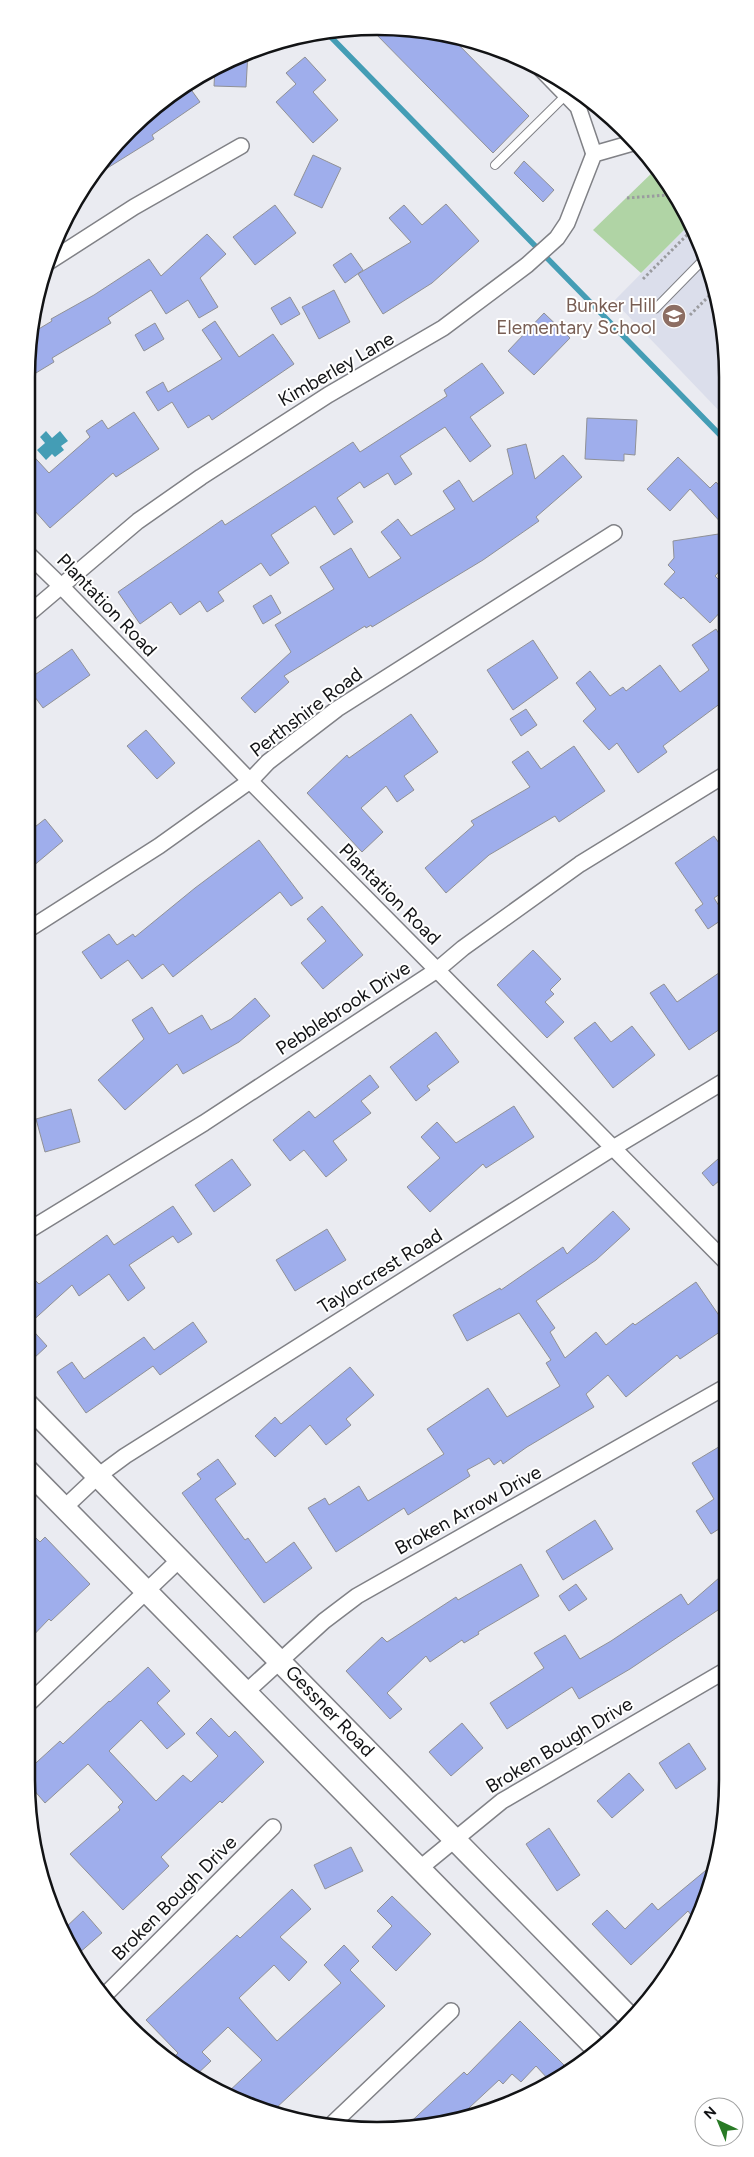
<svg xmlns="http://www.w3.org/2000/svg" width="754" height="2157" viewBox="0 0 754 2157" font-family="Figtree,sans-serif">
<rect width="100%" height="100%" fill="#eaebf1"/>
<!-- built -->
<polygon fill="#dbdeeb" points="692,222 725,331 725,417 614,301"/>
<!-- green -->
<polygon fill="#b0d4a5" points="656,169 692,222 641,273 593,230"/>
<!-- water -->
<polygon fill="#449db5" points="46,431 52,438 60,431 68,441 61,446 64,450 55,457 52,454 46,460 37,450 45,443 40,437"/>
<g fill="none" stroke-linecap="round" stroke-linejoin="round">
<!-- stream -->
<polyline stroke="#449db5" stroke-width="5.5" points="325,31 725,440"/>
</g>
<!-- building -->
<g fill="#9faeec" stroke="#909196">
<polygon points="400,27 449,35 529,116 493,153 370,28"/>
<polygon points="248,52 246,87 214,86 215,67"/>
<polygon points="305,57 326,80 313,92 338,120 313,143 276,102 296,84 286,73"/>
<polygon points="187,84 200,102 152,135 154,139 93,177 91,175 99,164 146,113"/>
<polygon points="313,155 341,168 322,208 294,195"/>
<polygon points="524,161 554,190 543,202 514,173"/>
<polygon points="446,204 479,241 432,283 383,314 358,274 411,242 389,218 404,205 422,225"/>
<polygon points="275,205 296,233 255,265 233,237"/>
<polygon points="207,234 226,254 200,278 218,307 199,318 188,300 166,314 151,290 108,318 111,323 52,358 54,362 26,379 32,333 52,321 51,319 94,295 149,259 161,276"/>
<polygon points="351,253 363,270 345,283 333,265"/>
<polygon points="334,290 350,322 319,339 302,307"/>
<polygon points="290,297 300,314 281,325 271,308"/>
<polygon points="544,313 570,338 534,375 508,351"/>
<polygon points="215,321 239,357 273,334 294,364 212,420 209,415 188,428 172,402 158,411 146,392 163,382 168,392 222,359 202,330"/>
<polygon points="155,323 164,339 144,351 135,335"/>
<polygon points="482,363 504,393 470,417 491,446 470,462 445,427 400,456 412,474 395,485 388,473 364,488 360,482 337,498 353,522 334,535 315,506 271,535 289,563 270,576 261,563 218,592 224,601 207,612 200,601 180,615 171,602 140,624 118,592 222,520 225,525 353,442 360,452 447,396 444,390"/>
<polygon points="134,412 159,449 116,477 113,473 50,528 26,501 26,448 49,473 90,437 86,431 102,420 108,429"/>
<polygon points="587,418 637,420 635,455 624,454 624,461 585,459"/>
<polygon points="526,444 535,479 563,455 582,477 536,517 539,521 483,560 372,627 371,625 366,628 365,626 284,676 289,682 255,713 241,698 291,652 275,625 334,589 320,567 351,548 369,578 401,558 381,532 398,519 411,536 455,509 443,491 459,480 473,502 513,474 507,449"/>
<polygon points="678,457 710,488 716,482 725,492 725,527 690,489 670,511 647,489"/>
<polygon points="725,533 725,565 715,576 725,586 725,607 710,623 683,597 681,599 664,584 675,572 668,565 674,558 673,541"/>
<polygon points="271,595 281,613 263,624 253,606"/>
<polygon points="716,629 725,643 725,700 663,746 667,752 638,773 617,743 609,750 583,721 596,709 576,683 590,671 610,696 623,687 626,691 660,665 680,692 709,670 692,645"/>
<polygon points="533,640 558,678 513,710 487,670"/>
<polygon points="72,649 90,675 43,708 26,685 26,681"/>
<polygon points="526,709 537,725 521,736 510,719"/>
<polygon points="411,714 438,752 404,776 414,790 397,802 386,786 361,808 383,832 362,852 307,793 347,755 349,758"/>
<polygon points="146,730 175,763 157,779 127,746"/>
<polygon points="574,746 605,791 559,822 555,816 489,855 446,893 425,868 474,825 471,821 530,787 512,762 528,751 541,769"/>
<polygon points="45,819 63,841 26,872 26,834"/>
<polygon points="714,836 726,853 726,890 714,898 726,917 708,929 695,910 703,904 675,863"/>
<polygon points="259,840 303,898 291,906 280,892 173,977 163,964 142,979 128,960 101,979 82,952 109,934 117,945 133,934 135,937 195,888"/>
<polygon points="322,906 363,955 323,989 301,963 326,941 307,919"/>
<polygon points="533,950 561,979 550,990 554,994 545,1002 564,1022 547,1038 497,985"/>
<polygon points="726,968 726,1025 689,1050 650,993 664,984 677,1002"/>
<polygon points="255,998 270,1016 239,1042 183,1074 177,1064 125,1110 98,1080 144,1039 132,1020 152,1007 169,1034 202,1015 211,1030 231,1019"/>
<polygon points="595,1022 611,1042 632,1026 655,1055 613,1088 574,1038"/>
<polygon points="436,1032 459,1062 427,1086 430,1090 416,1101 390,1067"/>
<polygon points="370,1075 379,1087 361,1101 371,1113 333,1141 347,1160 326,1177 304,1150 290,1161 273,1140 309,1111 315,1118"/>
<polygon points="514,1106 534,1137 486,1168 483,1164 430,1212 407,1187 440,1158 421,1137 437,1122 456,1143"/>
<polygon points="71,1109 80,1142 45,1152 36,1119"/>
<polygon points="726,1152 726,1175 713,1186 702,1173"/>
<polygon points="232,1159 251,1185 214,1212 195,1185"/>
<polygon points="173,1206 192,1234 178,1243 173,1236 129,1265 145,1288 128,1301 109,1274 79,1296 72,1285 28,1325 47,1346 33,1359 26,1352 26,1286 34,1279 39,1284 107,1235 114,1245"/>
<polygon points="613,1211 630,1229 596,1260 536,1301 555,1328 550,1332 565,1358 596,1332 606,1345 633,1323 635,1325 696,1282 727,1327 680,1359 677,1355 626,1397 608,1375 586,1394 594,1407 527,1447 503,1464 501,1460 494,1465 489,1458 467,1470 470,1476 408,1515 404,1508 336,1552 308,1508 325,1498 329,1505 359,1486 368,1501 444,1454 427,1429 488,1388 507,1417 560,1386 546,1363 551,1360 519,1313 467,1341 453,1315 500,1288 501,1290 563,1247 567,1254"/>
<polygon points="327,1229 346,1260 295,1291 276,1260"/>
<polygon points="193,1322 207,1342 160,1375 153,1366 86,1413 57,1372 72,1362 84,1379 144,1337 154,1350"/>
<polygon points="350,1367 374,1395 346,1419 351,1425 326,1445 310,1425 275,1457 255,1436 275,1417 281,1424"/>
<polygon points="727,1442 727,1478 721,1482 727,1491 727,1524 711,1534 696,1511 714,1499 692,1463"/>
<polygon points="218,1459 236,1484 215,1499 245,1540 248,1538 266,1563 294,1542 312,1568 264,1603 182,1493 201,1479 197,1474"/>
<polygon points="595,1520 613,1549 563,1580 546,1551"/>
<polygon points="26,1528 40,1542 45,1537 90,1584 51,1621 49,1619 26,1643 26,1613 35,1604 26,1595"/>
<polygon points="521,1564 539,1596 478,1632 479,1634 464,1643 462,1640 430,1662 426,1656 387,1693 402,1709 390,1719 346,1671 382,1637 387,1642 456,1597 458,1600"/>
<polygon points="727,1571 727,1604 630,1669 579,1699 572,1687 507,1729 490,1703 544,1668 534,1653 565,1635 580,1659 611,1641 681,1594 688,1605"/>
<polygon points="576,1584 587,1599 569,1611 559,1596"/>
<polygon points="148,1667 170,1691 157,1703 185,1734 167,1749 141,1720 109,1751 156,1801 183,1775 191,1782 218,1756 196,1733 211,1718 229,1737 235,1731 264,1762 222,1803 220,1801 161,1857 169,1866 123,1910 70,1854 120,1810 118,1807 123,1802 88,1764 45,1803 26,1781 26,1772 60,1741 63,1744 109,1701 110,1702"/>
<polygon points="462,1723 483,1748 451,1776 429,1752"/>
<polygon points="689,1743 706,1769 676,1789 659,1763"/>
<polygon points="629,1773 644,1790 612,1818 597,1801"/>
<polygon points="549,1828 580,1875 557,1891 526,1844"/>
<polygon points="351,1847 363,1871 325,1889 314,1865"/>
<polygon points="717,1861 716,1870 698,1910 691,1915 688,1911 631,1965 592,1924 607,1910 625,1929 652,1903 658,1910"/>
<polygon points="292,1889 311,1909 280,1937 307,1962 289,1981 274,1965 239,1998 277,2041 341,1983 324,1965 344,1945 359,1961 350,1970 385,2006 274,2110 225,2095 262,2060 228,2027 202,2052 211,2061 194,2077 169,2062 178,2053 146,2020 237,1935 240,1938"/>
<polygon points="392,1896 431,1934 396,1971 372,1947 392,1926 377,1911"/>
<polygon points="83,1911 102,1933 78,1954 63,1930"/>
<polygon points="520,2021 564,2065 549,2080 536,2066 521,2082 512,2074 503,2084 499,2080 455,2121 402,2130 464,2072 467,2075"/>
</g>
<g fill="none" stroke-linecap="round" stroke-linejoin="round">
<!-- service casing -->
<g stroke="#808186" stroke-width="10">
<g id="service">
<polyline points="495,165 566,95 577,94"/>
<polyline points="655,309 703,260"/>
</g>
</g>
<!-- minor casing -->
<g stroke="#808186" stroke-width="18">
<g id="minor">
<polyline points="541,69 578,107 594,154"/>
<polyline points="47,263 134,207 241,146"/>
<polyline points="26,552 61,586 250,781 727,1263"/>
<polyline points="26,616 138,521 201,477 328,395 443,328 527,265 557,238 567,223 594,154 636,142"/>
<polyline points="26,931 159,846 250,781 268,762 337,709 614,533"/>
<polyline points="26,1232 204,1123 437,970 463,948 580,864 726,774"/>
<polyline points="64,1508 98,1476 125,1456 613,1148 726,1080"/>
<polyline points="245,1693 324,1621 357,1596 727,1386"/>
<polyline points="26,1706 179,1560"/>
<polyline points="419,1869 502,1801 728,1669"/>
<polyline points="104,1996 273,1827"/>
<polyline points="329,2127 451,2011"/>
</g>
</g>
<!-- secondary casing -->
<g stroke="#808186" stroke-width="24">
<g id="secondary">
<polyline points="26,1403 632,2020"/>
<polyline points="26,1469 598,2050"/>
</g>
</g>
<!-- path -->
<g stroke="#9a9b9f" stroke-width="3" stroke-dasharray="2.5 2.5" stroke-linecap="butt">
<polyline points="660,174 661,185 667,195"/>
<polyline points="627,198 667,195 682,208"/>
<polyline points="643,279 694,228"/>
<polyline points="690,315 713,292"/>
<polyline points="724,332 725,331"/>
</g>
<!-- service -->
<use href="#service" stroke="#fff" stroke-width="8"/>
<!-- minor -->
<use href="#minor" stroke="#fff" stroke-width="15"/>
<!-- secondary -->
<use href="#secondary" stroke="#fff" stroke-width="21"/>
</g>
<!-- icons -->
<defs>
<g id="school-disc" transform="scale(1.25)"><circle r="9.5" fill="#8d6e63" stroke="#fff"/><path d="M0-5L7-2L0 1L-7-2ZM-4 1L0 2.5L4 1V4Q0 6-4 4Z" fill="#fff"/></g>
</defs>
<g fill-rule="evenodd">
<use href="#school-disc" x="674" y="316"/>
</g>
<g text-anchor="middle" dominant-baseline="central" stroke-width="4" stroke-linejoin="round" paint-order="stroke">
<!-- education labels -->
<g font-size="19" fill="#785e54" stroke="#fff" text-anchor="end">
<text x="656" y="305">Bunker Hill<tspan x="656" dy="22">Elementary School</tspan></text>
</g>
<!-- street labels -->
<g font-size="19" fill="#121315" stroke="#fff">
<text transform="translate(336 369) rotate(-30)">Kimberley Lane</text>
<text transform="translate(107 605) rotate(46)">Plantation Road</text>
<text transform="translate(306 712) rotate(-37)">Perthshire Road</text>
<text transform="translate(390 894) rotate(45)">Plantation Road</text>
<text transform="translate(343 1008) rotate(-33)">Pebblebrook Drive</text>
<text transform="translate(380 1271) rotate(-32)">Taylorcrest Road</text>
<text transform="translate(468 1510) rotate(-29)">Broken Arrow Drive</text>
<text transform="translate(330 1711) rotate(46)">Gessner Road</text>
<text transform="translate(559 1745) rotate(-31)">Broken Bough Drive</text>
<text transform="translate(174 1898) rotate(-45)">Broken Bough Drive</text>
</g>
</g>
<!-- crop -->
<path d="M0 0H754V2157H0ZM377 35H377A342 342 0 0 1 719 377V1780A342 342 0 0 1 377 2122H377A342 342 0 0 1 35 1780V377A342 342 0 0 1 377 35Z" fill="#fff" fill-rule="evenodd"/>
<path fill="none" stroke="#121315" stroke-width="2.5" d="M377 35H377A342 342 0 0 1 719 377V1780A342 342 0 0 1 377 2122H377A342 342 0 0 1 35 1780V377A342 342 0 0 1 377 35Z"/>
<!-- north arrow -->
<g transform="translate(719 2122) rotate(316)"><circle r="24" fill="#ffffff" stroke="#a0a1a1"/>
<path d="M0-4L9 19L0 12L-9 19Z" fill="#287a25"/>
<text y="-8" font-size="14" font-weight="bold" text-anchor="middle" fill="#121315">N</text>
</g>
</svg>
